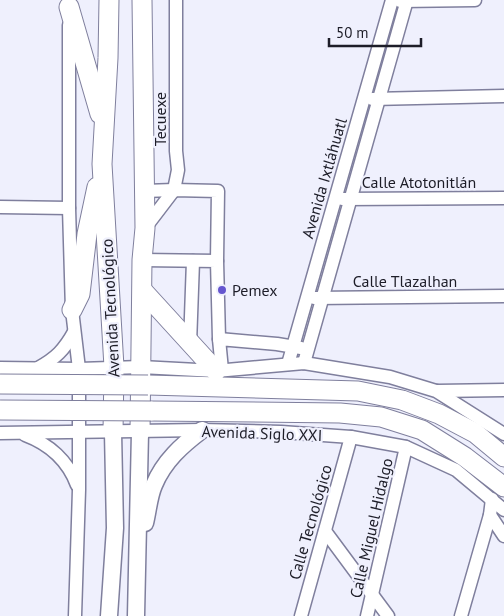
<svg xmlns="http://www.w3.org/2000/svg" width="504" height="616" viewBox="0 0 504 616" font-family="'PT Sans',sans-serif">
<rect width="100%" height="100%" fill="#eff0fd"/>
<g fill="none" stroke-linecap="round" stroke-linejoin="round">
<!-- minor casing -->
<g stroke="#7f7f9d" stroke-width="15">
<g id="minor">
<polyline points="400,1 475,0"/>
<polyline points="69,25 69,208 72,310 79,369 79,490 75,616"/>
<polyline points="372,99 504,96"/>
<polyline points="144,191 174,190 218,191 217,261"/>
<polyline points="342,199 504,198"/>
<polyline points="0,207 69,208"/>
<polyline points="145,228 174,190 178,170 176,151 176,0"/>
<polyline points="142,260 217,261 219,339"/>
<polyline points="314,298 504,296"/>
<polyline points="190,344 193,261"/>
<polyline points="304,363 407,0"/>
<polyline points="288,364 392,0"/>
<polyline points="0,368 79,369 141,367 216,371 304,363 390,377 436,391 504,434"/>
<path d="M38,368C56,358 64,350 74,332"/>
<polyline points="222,370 219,339 277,344 301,348"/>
<polyline points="437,391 504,390"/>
<polyline points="0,433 202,430 281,432 351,437 406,447 456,470 504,510"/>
<path d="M25,435C49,444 68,461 77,485"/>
<polyline points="490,515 504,536"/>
<polyline points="325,531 388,616"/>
<polyline points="301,616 351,437"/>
<polyline points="367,616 406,447"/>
<polyline points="461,616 490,515 492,499"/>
</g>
</g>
<!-- major casing -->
<g stroke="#7f7f9d" stroke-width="19">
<g id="major">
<path d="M145,523C148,511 149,496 154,485C164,461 182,445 202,430"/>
<polyline points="109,616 115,528 113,432"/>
<polyline points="136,616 140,432"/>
</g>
</g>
<!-- highway casing -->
<g stroke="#7f7f9d" stroke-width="21">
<g id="highway">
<polyline points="109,0 108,58 102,164 114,367 113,432"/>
<polyline points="69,7 100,114"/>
<polyline points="143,291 216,371"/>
<polyline points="72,310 80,294 87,234 97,187"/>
<polyline points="148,385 358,391 402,400 439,414 475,433 504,457"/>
<polyline points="151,411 340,413 381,417 422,430 465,457 504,487"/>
<polyline points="140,432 142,260 145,228 142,0"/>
</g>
</g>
<!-- minor -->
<use href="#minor" stroke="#fff" stroke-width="12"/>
<!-- major -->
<use href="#major" stroke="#fff" stroke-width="16"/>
<!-- highway -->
<use href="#highway" stroke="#fff" stroke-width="19"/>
<!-- highway-bridge casing -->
<g stroke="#7f7f9d" stroke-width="21" stroke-linecap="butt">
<g id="highway-bridge">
<polyline points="0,384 148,385"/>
<polyline points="0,410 151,411"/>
</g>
</g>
<!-- highway-bridge -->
<use href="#highway-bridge" stroke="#fff" stroke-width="19"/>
</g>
<!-- markers -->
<circle fill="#6556cf" stroke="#eff0fd" stroke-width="2" cx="222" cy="290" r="5"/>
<g text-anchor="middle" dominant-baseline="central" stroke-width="4.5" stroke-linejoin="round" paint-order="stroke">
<!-- street labels -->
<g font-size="16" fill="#1d1d28" stroke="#eff0fd">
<text transform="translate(160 119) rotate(-90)">Tecuexe</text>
<text transform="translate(324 178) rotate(-74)">Avenida Ixtláhuatl</text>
<text x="419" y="182">Calle Atotonitlán</text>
<text x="405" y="281">Calle Tlazalhan</text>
<text transform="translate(110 308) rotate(-93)">Avenida Tecnológico</text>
<text transform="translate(262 433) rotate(2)">Avenida Siglo XXI</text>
<text transform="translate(310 522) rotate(-74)">Calle Tecnológico</text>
<text transform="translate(371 528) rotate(-77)">Calle Miguel Hidalgo</text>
</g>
<!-- poi labels -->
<g font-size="16" fill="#1d1d28" stroke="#eff0fd" text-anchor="start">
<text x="232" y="290">Pemex</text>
</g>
</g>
<!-- scale -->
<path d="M329 38v8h92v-8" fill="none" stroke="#1d1d28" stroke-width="2.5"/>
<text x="336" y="38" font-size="15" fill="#1d1d28" stroke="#eff0fd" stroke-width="4" paint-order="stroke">50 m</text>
</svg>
